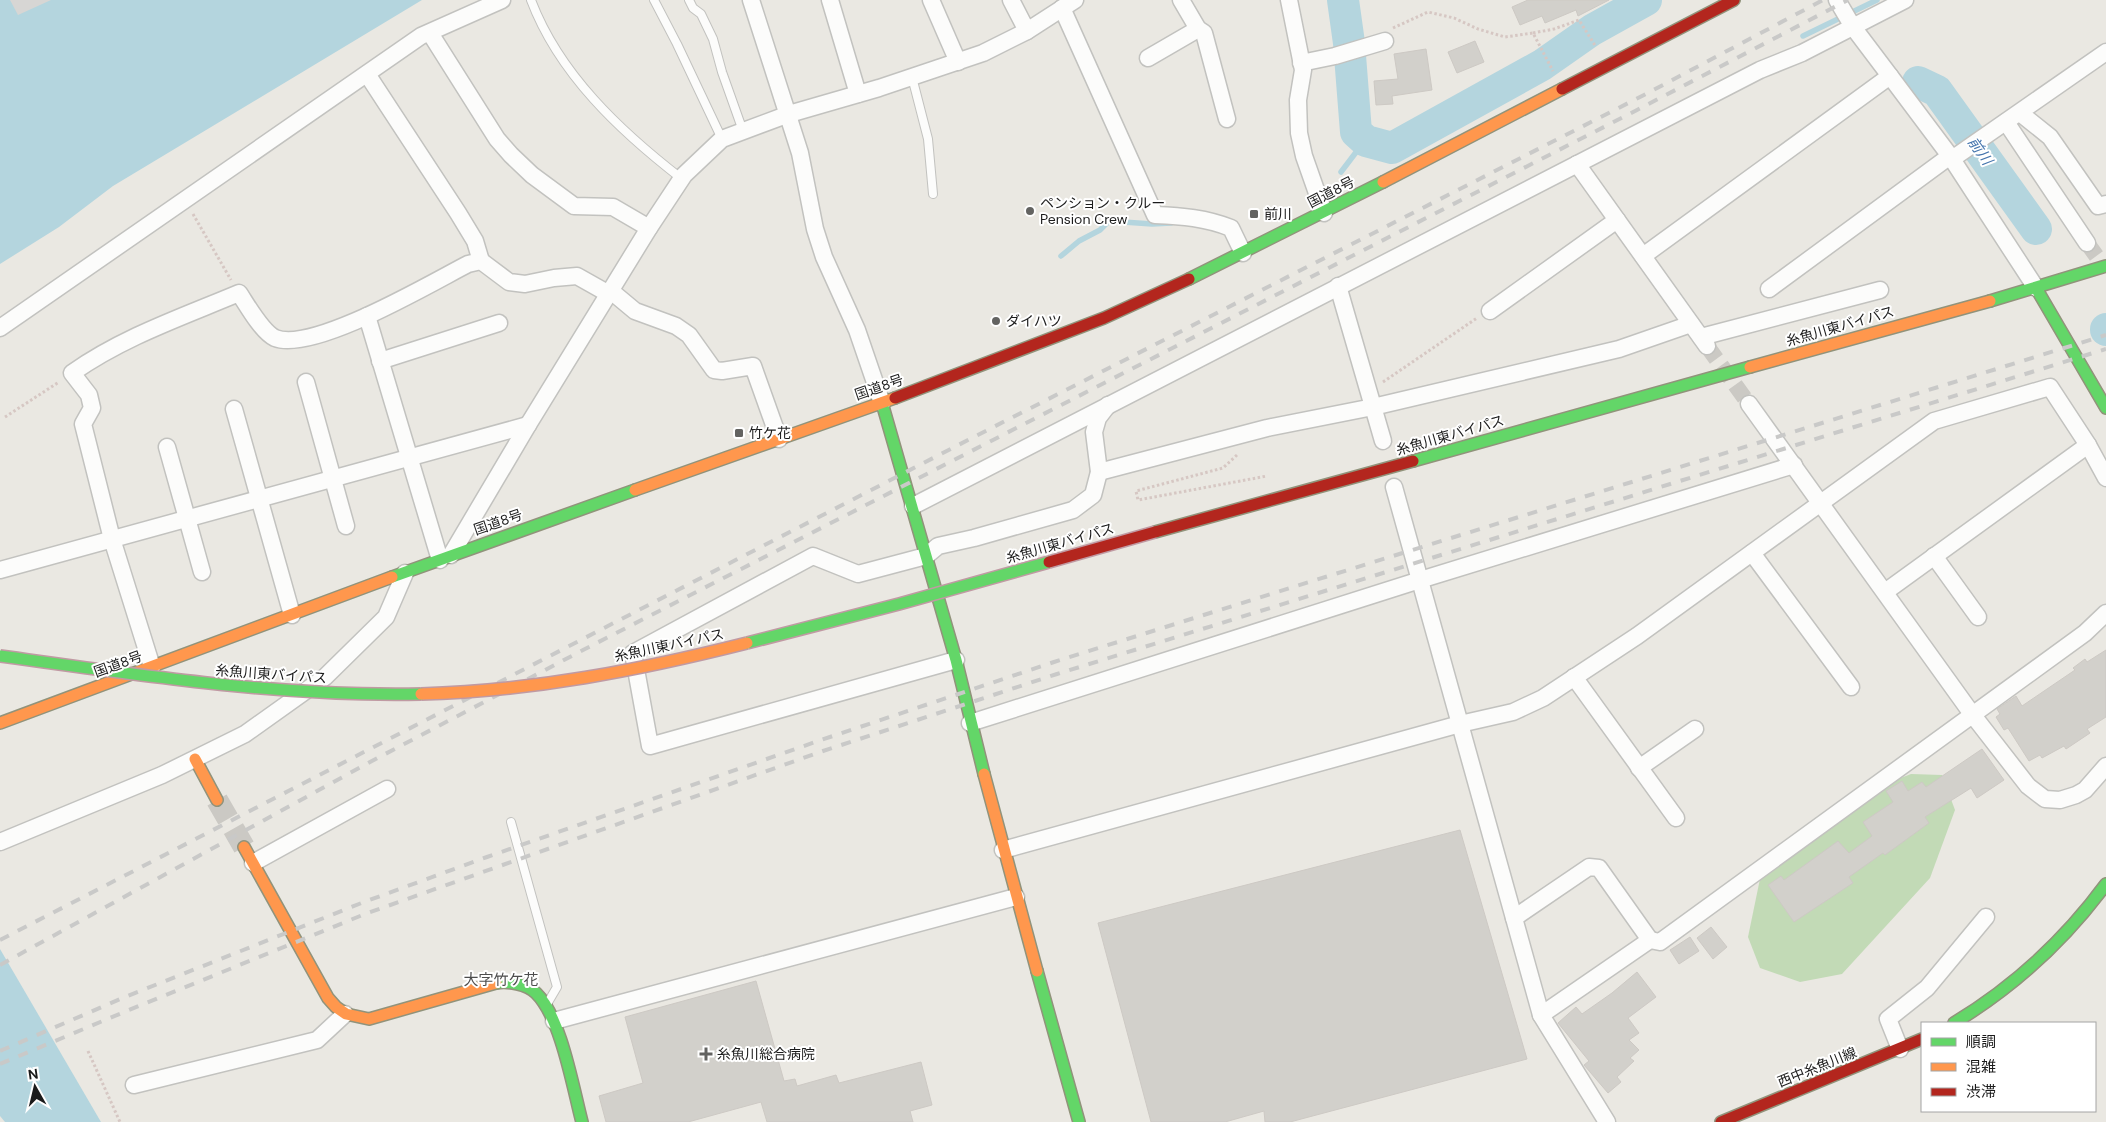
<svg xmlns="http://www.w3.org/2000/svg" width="2106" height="1122" viewBox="0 0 2106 1122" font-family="'DM Sans','Noto Sans JP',sans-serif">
<rect width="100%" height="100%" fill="#eae8e2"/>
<!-- forest -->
<polygon fill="#c2dab6" points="1911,774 1942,775 1955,810 1930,878 1842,974 1800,982 1760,968 1748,937 1761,874 1815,818 1880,786"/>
<!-- water -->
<g fill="#b4d5de">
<polygon points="0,0 422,0 113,186 59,227 0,264"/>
<polygon points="0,949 101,1122 5,1122 0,1116"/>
</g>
<!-- pier -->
<polygon fill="#d7d6d4" points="10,0 51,0 18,15"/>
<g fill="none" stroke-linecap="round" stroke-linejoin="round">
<!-- stream -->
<g stroke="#b4d5de" stroke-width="5.5">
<polyline points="1803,36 1877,0"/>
<polyline points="1341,172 1360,147 1362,137"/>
<polyline points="1061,256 1079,241 1100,230 1109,221 1152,224 1171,223"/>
</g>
<!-- river -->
<g stroke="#b4d5de" stroke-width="32">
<polyline points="1343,0 1349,43 1356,132 1366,141 1392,148 1542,65 1592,30 1646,0"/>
<polyline points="1918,82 1937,91 2036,229"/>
<polyline points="2106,329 2106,330"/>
</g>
</g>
<!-- building -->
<g fill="#d2d0cb" stroke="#cdc9c4">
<polygon points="1528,0 1609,0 1578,16 1576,10 1545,23 1542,16 1520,25 1512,7"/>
<polygon points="1475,41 1484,62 1457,73 1448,52"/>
<polygon points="1426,49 1432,90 1392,96 1393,104 1376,105 1374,81 1398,79 1394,54"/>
<polygon points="2106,650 2106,717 2087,729 2090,733 2066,749 2064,746 2042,758 2040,755 2029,761 2008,728 2004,730 1996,717 2000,714 1997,709 2016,696 2022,706 2075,670 2073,668 2085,659 2087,662"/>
<polygon points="1982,749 2004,780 1977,798 1971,788 1925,817 1929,823 1885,855 1883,853 1849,877 1853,883 1794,922 1768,885 1781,876 1784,880 1838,841 1849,853 1872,836 1863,822 1893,802 1886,791 1902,781 1908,791 1922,782 1926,787"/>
<polygon points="1460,830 1527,1059 1290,1122 1265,1122 1264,1111 1225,1122 1151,1122 1098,923"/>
<polygon points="1711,927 1727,947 1713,959 1697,938"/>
<polygon points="1690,937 1699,951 1679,964 1670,950"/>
<polygon points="1637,972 1656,997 1628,1018 1639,1033 1629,1040 1639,1050 1630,1058 1634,1061 1617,1077 1621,1082 1608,1093 1584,1065 1589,1061 1558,1023 1576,1007 1582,1014 1612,993"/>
<polygon points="756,981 784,1081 795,1079 797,1086 836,1075 839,1083 921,1062 932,1105 910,1111 913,1122 767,1122 761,1102 688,1122 606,1122 599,1096 643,1083 625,1017"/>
</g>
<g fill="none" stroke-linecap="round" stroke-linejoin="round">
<!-- street-tunnel -->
<g stroke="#cbc9c4" stroke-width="16" stroke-dasharray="16 8" stroke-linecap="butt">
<polyline points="2087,243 2106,269"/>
<polyline points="1707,346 1749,404"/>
</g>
<!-- secondary-tunnel -->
<polyline stroke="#cbc9c4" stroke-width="22" stroke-dasharray="22 11" stroke-linecap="butt" points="217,800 244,847"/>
<!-- lane casing -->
<g stroke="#c2c2bf" stroke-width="10">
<g id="lane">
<path d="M531,0C559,74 620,131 682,179"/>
<polyline points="654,0 677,44 722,139"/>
<polyline points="689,0 693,8 701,14 713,39 722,72 743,131"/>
<polyline points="912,77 928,139 933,194"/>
<polyline points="511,822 557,987 547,1004"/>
</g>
</g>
<!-- street casing -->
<g stroke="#c2c2bf" stroke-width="19">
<g id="street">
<polyline points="751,0 800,153 815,229 824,257 857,330 882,403"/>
<polyline points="830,0 858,94"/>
<polyline points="931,0 958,62"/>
<polyline points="1011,0 1027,31"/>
<polyline points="1181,0 1198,29 1204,33 1227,119"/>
<polyline points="1289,0 1303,70 1298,100 1299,133 1304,156 1324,213"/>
<polyline points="1837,0 1853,27 1890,76"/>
<path d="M1062,8L1155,215C1182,216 1206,218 1231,228L1243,253"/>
<polyline points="430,33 497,139 511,155 532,175 574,206 613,207 649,228"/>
<polyline points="1148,58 1198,29"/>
<polyline points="1301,63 1335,56 1385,41"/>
<polyline points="367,74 458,213 475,241 481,261"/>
<polyline points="2020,113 2050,137 2098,206 2106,204"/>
<polyline points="2006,122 2087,243"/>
<polyline points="1952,159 2106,52"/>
<polyline points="1577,164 1707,346"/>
<polyline points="1643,256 1890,76 1950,156 2036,288"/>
<polyline points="1338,286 1383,441"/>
<polyline points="1769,289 1950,156"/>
<polyline points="611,291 635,311 676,326 689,335 714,370 722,371 753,366 779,439"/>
<polyline points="1490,311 1617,220"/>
<polyline points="367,316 440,560"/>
<polyline points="0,328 421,36 502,0"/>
<polyline points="1701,337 1880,290"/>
<polyline points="380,361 499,323"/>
<polyline points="306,382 346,526"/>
<polyline points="1749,404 1972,714 2028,786 2045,799 2060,800 2076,795 2085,790 2106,766"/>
<polyline points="234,409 292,615"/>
<polyline points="167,447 202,572"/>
<polyline points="1099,472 1267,428 1373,407 1619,349 1691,324"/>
<polyline points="1394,487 1541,1015 1607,1122"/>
<polyline points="913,506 1760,70 1802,53 1905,0"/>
<polyline points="1752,553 1851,687"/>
<polyline points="451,555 528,425 649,228 684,175 722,139 789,114 879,88 983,53 1027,31 1075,0"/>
<polyline points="1934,556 1978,617"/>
<polyline points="0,570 528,425"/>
<polyline points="1885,592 2088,445"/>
<polyline points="956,660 650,746 633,653 813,556 858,574 926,556 938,546 974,538 1073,510 1093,495 1099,472 1094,432 1098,418 1108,405"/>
<path d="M152,667L112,539L83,424L92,408L89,395L72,373C123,337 182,317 239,293C247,305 262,332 275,338C313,353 431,283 468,264L481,261L509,282L525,284L554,278L577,276L609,294"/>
<polyline points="1574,677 1676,818"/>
<polyline points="970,723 1420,580 1794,465"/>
<polyline points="1639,768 1695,729"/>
<polyline points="0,842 162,775 245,734 325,677 386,617 405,573"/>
<polyline points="1003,850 1460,724 1513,712 1543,698 1637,636 1934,421 2050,387 2088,445 2106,478"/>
<polyline points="253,863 387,789"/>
<polyline points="1514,918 1589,867 1599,868 1650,940"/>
<polyline points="1541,1015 1650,940 1660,942 2085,633 2106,613"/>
<polyline points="554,1021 1016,897"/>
<polyline points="1900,1049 1888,1019 1927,988 1986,917"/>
<polyline points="134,1085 317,1040 345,1014"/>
</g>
</g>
<!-- fast casing -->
<g stroke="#91937b" stroke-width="14">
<g id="fast">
<polyline points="1189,279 1383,182"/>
<polyline points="2036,288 2106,408"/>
<polyline points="1990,301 2106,266"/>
<polyline points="882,403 956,660 984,774"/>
<polyline points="1413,461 1750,367"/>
<polyline points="392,577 635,490"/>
<polyline points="1037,971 1079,1122"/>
<path d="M496,983C508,981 527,984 536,993C561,1017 573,1088 582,1122"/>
<path d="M1954,1023C2015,986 2064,941 2106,884"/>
</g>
</g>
<!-- slow casing -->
<g stroke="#91937b" stroke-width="14">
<g id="slow">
<polyline points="1383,182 1562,89"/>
<polyline points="1750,367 1990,301"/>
<polyline points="635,490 895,398"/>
<polyline points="0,723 392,577"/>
<polyline points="195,759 217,800"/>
<polyline points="984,774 1037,971"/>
<polyline points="244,847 328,998 336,1007 346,1014 369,1019 496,983"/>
</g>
</g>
<!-- jam casing -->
<g stroke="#91937b" stroke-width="14">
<g id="jam">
<polyline points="1562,89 1734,0"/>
<polyline points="895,398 1104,318 1189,279"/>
<polyline points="1155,532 1413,461"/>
<polyline points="1721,1122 1922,1039"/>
</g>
</g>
<!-- path -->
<g stroke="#d6c7c3" stroke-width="3" stroke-dasharray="2.5 2.5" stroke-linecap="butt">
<polyline points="1393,28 1428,12 1454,18 1478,29 1505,37 1533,33 1553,71"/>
<polyline points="1533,33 1554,29 1579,20 1596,47"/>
<polyline points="193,214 231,280"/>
<polyline points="1383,382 1477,318"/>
<polyline points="5,417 59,382"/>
<polyline points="1237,455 1223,468 1136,491 1138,500 1267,476"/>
<polyline points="88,1051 120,1122"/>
</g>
<!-- lane -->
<use href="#lane" stroke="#fcfcfb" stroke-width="8"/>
<!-- street -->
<use href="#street" stroke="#fcfcfb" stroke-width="16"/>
<!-- fast -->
<use href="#fast" stroke="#63d668" stroke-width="11"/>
<!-- slow -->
<use href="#slow" stroke="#ff974d" stroke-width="11"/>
<!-- jam -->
<use href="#jam" stroke="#b3261e" stroke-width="11"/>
<!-- rail -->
<g stroke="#c9c9c8" stroke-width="4" stroke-dasharray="10 10" stroke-linecap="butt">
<polyline points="0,940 968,440 1644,95 1823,0"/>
<polyline points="0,965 370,762 585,649 1637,110 1848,0"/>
<polyline points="0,1051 125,997 364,902 487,857 821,740 1054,662 1293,587 2106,335"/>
<polyline points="0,1064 129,1010 365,914 823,751 1057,674 2106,349"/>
</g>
<!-- fast-bridge casing -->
<g stroke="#c09aa3" stroke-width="14" stroke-linecap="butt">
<g id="fast-bridge">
<polyline points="747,643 899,604 1049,562"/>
<path d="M0,656C139,675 280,697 421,694"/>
</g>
</g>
<!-- slow-bridge casing -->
<g stroke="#c09aa3" stroke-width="14" stroke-linecap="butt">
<path id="slow-bridge" d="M421,694C532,691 640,670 747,643"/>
</g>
<!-- jam-bridge casing -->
<g stroke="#c09aa3" stroke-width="14" stroke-linecap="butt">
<polyline id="jam-bridge" points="1049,562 1155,532"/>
</g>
<!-- fast-bridge -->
<use href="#fast-bridge" stroke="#63d668" stroke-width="11"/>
<!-- slow-bridge -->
<use href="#slow-bridge" stroke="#ff974d" stroke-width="11"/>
<!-- jam-bridge -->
<use href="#jam-bridge" stroke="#b3261e" stroke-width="11"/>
</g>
<!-- markers -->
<g fill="#636361" stroke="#fff" stroke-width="2">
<circle cx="1030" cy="211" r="5"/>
<rect x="1249" y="209" width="10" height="10" rx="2.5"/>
<circle cx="996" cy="321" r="5"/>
<rect x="734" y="428" width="10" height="10" rx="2.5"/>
<path d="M703.5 1046.5h5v5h5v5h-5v5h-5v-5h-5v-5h5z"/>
</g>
<g text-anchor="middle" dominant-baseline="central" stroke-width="4" stroke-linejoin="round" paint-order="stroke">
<!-- street labels -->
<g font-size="14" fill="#1b1b1b" stroke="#fff">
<text transform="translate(1331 192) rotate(-27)">国道8号</text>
<text transform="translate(1840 326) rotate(-16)">糸魚川東バイパス</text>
<text transform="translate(879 387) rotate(-19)">国道8号</text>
<text transform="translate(1450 435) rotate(-16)">糸魚川東バイパス</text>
<text transform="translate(498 522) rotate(-19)">国道8号</text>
<text transform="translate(1060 543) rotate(-16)">糸魚川東バイパス</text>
<text transform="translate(669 645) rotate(-12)">糸魚川東バイパス</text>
<text transform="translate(118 664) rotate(-20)">国道8号</text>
<text transform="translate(271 674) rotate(4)">糸魚川東バイパス</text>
<text transform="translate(1817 1067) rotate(-22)">西中糸魚川線</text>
</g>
<!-- poi labels -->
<g font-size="14" fill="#1b1b1b" stroke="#fff" text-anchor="start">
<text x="1040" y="203">ペンション・クルー<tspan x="1040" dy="16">Pension Crew</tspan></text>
<text x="1264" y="214">前川</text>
<text x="1006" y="321">ダイハツ</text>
<text x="749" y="433">竹ケ花</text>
<text x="717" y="1054">糸魚川総合病院</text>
</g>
<!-- water labels -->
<g font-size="15" font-style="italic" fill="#4575ad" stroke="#fff">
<text transform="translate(1980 151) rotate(55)">前川</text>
</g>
<!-- neighbourhood labels -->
<g font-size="15" fill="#4e4e4e" stroke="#fff">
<text x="501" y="980">大字竹ケ花</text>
</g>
</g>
<!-- legend -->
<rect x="1921" y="1022" width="175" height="90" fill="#ffffff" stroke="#a4a4a4"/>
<rect x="1931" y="1038" width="25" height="8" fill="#63d668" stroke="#a4a4a4"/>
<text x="1966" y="1047" font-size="15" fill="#1b1b1b">順調</text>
<rect x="1931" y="1063" width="25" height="8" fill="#ff974d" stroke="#a4a4a4"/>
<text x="1966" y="1072" font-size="15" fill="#1b1b1b">混雑</text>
<rect x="1931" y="1088" width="25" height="8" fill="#b3261e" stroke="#a4a4a4"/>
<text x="1966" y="1097" font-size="15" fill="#1b1b1b">渋滞</text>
<!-- north arrow -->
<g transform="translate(35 1087) rotate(352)" stroke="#ffffff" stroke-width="4" paint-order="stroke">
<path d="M0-4L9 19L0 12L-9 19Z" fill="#1b1b1b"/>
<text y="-8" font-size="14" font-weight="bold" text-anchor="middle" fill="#1b1b1b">N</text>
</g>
</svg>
